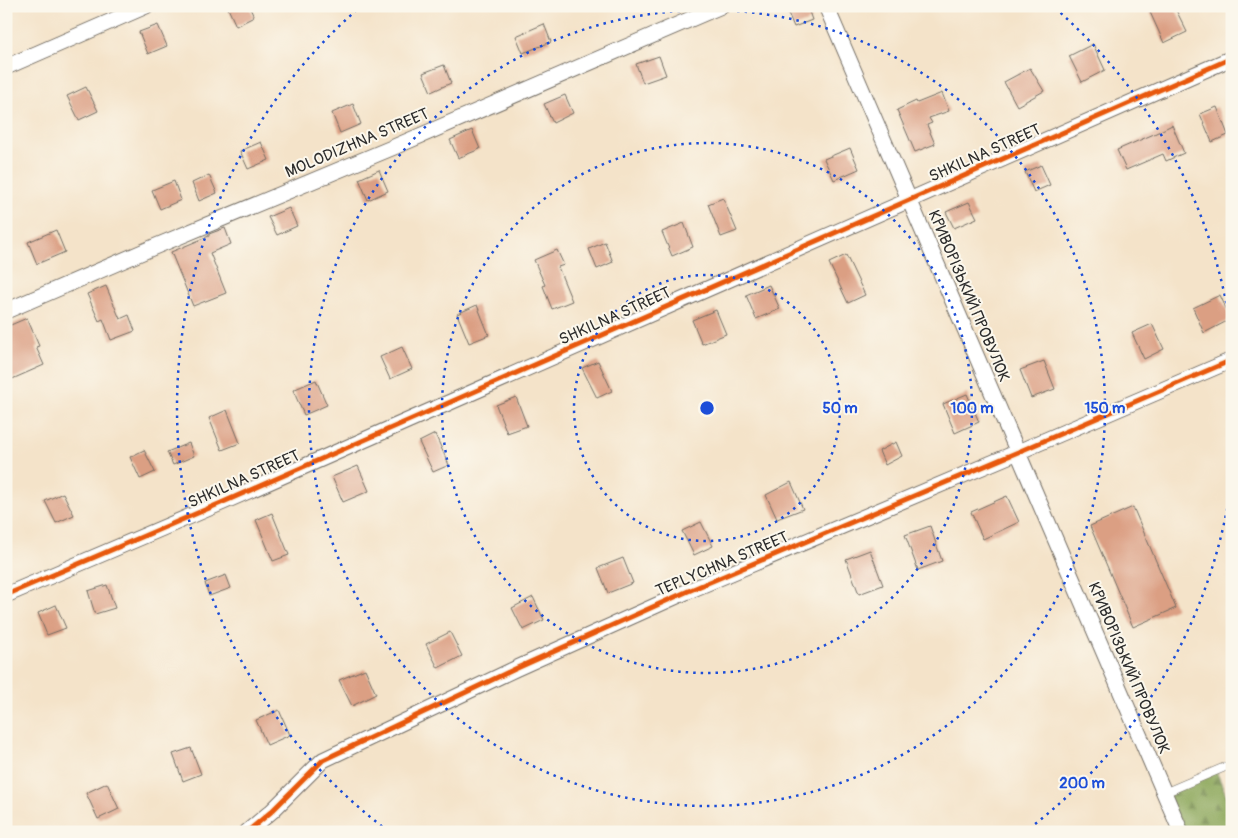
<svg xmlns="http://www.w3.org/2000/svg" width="1238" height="838" viewBox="0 0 1238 838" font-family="Pangolin,sans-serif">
<defs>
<pattern id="forest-firs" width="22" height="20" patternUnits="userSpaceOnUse" patternTransform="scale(1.25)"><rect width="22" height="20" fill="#8aa659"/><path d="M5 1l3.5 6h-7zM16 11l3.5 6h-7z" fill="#71874a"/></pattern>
</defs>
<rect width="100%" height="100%" fill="#fbf7ec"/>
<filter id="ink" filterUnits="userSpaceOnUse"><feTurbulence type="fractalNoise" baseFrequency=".02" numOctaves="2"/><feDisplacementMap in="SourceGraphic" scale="10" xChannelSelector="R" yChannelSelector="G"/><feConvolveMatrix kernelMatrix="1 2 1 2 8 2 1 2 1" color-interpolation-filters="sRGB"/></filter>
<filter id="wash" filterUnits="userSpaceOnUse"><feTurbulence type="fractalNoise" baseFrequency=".0096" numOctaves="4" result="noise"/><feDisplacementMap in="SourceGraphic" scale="20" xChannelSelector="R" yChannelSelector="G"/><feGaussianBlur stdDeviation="1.12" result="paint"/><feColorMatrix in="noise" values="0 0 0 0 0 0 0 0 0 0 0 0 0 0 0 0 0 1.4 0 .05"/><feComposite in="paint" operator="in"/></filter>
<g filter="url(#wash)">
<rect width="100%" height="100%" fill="#f4e3c9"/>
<!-- forest -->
<polygon fill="url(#forest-firs)" stroke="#5a6842" points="1216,771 1230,804 1232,803 1232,832 1181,832 1164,793"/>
<g id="blocks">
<!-- building -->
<g fill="#db9f83">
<polygon points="227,6 249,6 254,17 236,26"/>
<polygon points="785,6 807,6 812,20 794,27"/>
<polygon points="1157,6 1174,6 1187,32 1164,43 1149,10"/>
<polygon points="544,24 551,42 523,53 516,36"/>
<polygon points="158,25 167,46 148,54 139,32"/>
<polygon points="1093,44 1105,70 1082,82 1069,56"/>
<polygon points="659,56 666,75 643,83 636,64"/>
<polygon points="444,65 451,83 431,92 423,73"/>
<polygon points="1030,68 1044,91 1017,106 1004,82"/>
<polygon points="86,87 98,111 79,120 67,96"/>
<polygon points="942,93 949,111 929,118 932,123 927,125 935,144 915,152 897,110 916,101 917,103"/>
<polygon points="565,95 573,113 553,123 544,104"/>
<polygon points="353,104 361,124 340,133 332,113"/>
<polygon points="1217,107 1228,135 1212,142 1200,114"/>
<polygon points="1172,125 1184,153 1166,161 1163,154 1126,170 1117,150 1154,134"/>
<polygon points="472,130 480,149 458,158 450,140"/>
<polygon points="261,142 269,160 248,169 240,151"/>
<polygon points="850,148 859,169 834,180 824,159"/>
<polygon points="1041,165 1050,185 1034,192 1025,172"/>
<polygon points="379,170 388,191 368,200 359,179"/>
<polygon points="209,175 217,193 199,201 192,183"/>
<polygon points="174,181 181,200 160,209 152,190"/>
<polygon points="723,198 737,231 721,237 708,204"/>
<polygon points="969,202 977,218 954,228 946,212"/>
<polygon points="289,208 297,226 277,235 268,217"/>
<polygon points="684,223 693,247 672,256 662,232"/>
<polygon points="225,228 231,244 210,253 226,293 193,306 171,252 209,236 209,234"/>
<polygon points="56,230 65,252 37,264 28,242"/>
<polygon points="605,242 613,262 597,269 589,249"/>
<polygon points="557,250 564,265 558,267 572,301 552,309 543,286 545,285 534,260"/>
<polygon points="846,255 865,295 848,303 829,263"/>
<polygon points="769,285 780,309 756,319 746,295"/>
<polygon points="106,286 120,319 129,315 135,331 111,340 103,319 99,321 87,294"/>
<polygon points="1220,295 1231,319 1204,333 1193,308"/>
<polygon points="477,305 489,335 469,343 457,314"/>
<polygon points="716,310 726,334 702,344 692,320"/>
<polygon points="27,318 39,346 36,347 44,365 10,380 6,371 6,327"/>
<polygon points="1152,324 1164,349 1144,359 1132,333"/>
<polygon points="402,347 412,369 390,379 380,357"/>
<polygon points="598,361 612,391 597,398 582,368"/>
<polygon points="1044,361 1055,389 1031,398 1020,370"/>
<polygon points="316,380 327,405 304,415 293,390"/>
<polygon points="967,394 979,422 955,433 943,404"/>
<polygon points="516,397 527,426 507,433 496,405"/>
<polygon points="227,410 240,443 222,450 209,418"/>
<polygon points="435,434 449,465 433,472 419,442"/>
<polygon points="896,442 902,456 885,465 879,451"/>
<polygon points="189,443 194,456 173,465 167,452"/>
<polygon points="144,450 155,472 140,479 130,457"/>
<polygon points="358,466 369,491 343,502 332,477"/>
<polygon points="791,482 803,509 777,519 766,495"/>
<polygon points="63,493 74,515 56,523 45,501"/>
<polygon points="1007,496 1019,522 983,539 971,512"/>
<polygon points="1133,507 1176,608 1133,627 1090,526"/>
<polygon points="272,513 289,555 273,561 256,520"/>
<polygon points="701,522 713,546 694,555 682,531"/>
<polygon points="930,526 942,561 918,570 905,535"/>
<polygon points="870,550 883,585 859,594 846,559"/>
<polygon points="623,558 633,583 608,593 598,568"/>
<polygon points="226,575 231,588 209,596 205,583"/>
<polygon points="107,585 115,608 95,614 88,591"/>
<polygon points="533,597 544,620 523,630 512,608"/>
<polygon points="56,605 66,628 47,635 38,613"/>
<polygon points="450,632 462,656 438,668 426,644"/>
<polygon points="365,669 376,694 352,706 339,680"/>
<polygon points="279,710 290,735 267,745 256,720"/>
<polygon points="191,748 201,774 183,781 173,754"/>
<polygon points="107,783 119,809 98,819 86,793"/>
</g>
</g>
</g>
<g filter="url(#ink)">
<use href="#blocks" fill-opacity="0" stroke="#716b62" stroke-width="1"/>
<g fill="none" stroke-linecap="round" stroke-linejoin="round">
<!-- lane casing -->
<g stroke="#716b62" stroke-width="9">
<polyline id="lane" points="1164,793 1232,764"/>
</g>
<!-- street casing -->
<g stroke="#716b62" stroke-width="17">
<g id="street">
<polyline points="826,6 1181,832"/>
<polyline points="6,67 146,6"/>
<polyline points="6,311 154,247 394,147 721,6"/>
<polyline points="6,595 221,503 1232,58"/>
<polyline points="247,832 272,811 323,760 515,669 686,592 1018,452 1232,360"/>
</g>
</g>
<!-- lane -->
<use href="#lane" stroke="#fff" stroke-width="8"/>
<!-- street -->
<use href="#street" stroke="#fff" stroke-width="15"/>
<!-- cycleway casing -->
<g stroke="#fbf7ec" stroke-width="8">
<g id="cycleway">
<polyline points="6,595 221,503 1232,58"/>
<polyline points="247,832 272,811 323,760 515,669 686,592 1018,452 1232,360"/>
</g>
</g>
<!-- cycleway -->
<use href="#cycleway" stroke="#e8590c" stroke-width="5"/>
</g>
</g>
<!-- distance rings -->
<g fill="none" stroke="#1d4ed8" stroke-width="2.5" stroke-dasharray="2.5 5">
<circle cx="707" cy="408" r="133"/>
<circle cx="707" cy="408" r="265"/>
<circle cx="707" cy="408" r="398"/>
<path d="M1231 486A530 530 0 0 1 1026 831M388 831A530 530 0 0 1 359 8M1055 8A530 530 0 0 1 1231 330"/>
</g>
<g text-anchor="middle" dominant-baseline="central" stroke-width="4" stroke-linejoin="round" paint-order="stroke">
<!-- street labels -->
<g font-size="16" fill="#2b2b2b" stroke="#fbf7ec">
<text transform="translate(357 143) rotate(-23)">MOLODIZHNA STREET</text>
<text transform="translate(985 153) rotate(-24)">SHKILNA STREET</text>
<text transform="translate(969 296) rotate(67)">КРИВОРІЗЬКИЙ ПРОВУЛОК</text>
<text transform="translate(615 316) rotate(-24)">SHKILNA STREET</text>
<text transform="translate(244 479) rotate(-24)">SHKILNA STREET</text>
<text transform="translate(722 564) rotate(-23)">TEPLYCHNA STREET</text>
<text transform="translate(1129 668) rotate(67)">КРИВОРІЗЬКИЙ ПРОВУЛОК</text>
</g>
</g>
<circle cx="707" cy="408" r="8" fill="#1d4ed8" stroke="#fbf7ec" stroke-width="2.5"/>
<g font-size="15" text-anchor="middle" font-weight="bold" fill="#1d4ed8" stroke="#fbf7ec" stroke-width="4" stroke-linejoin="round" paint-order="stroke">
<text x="840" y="413">50 m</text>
<text x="972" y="413">100 m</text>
<text x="1105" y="413">150 m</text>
<text x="1082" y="788">200 m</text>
</g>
<!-- margin -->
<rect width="1238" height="838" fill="none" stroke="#fbf7ec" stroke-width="25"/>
</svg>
